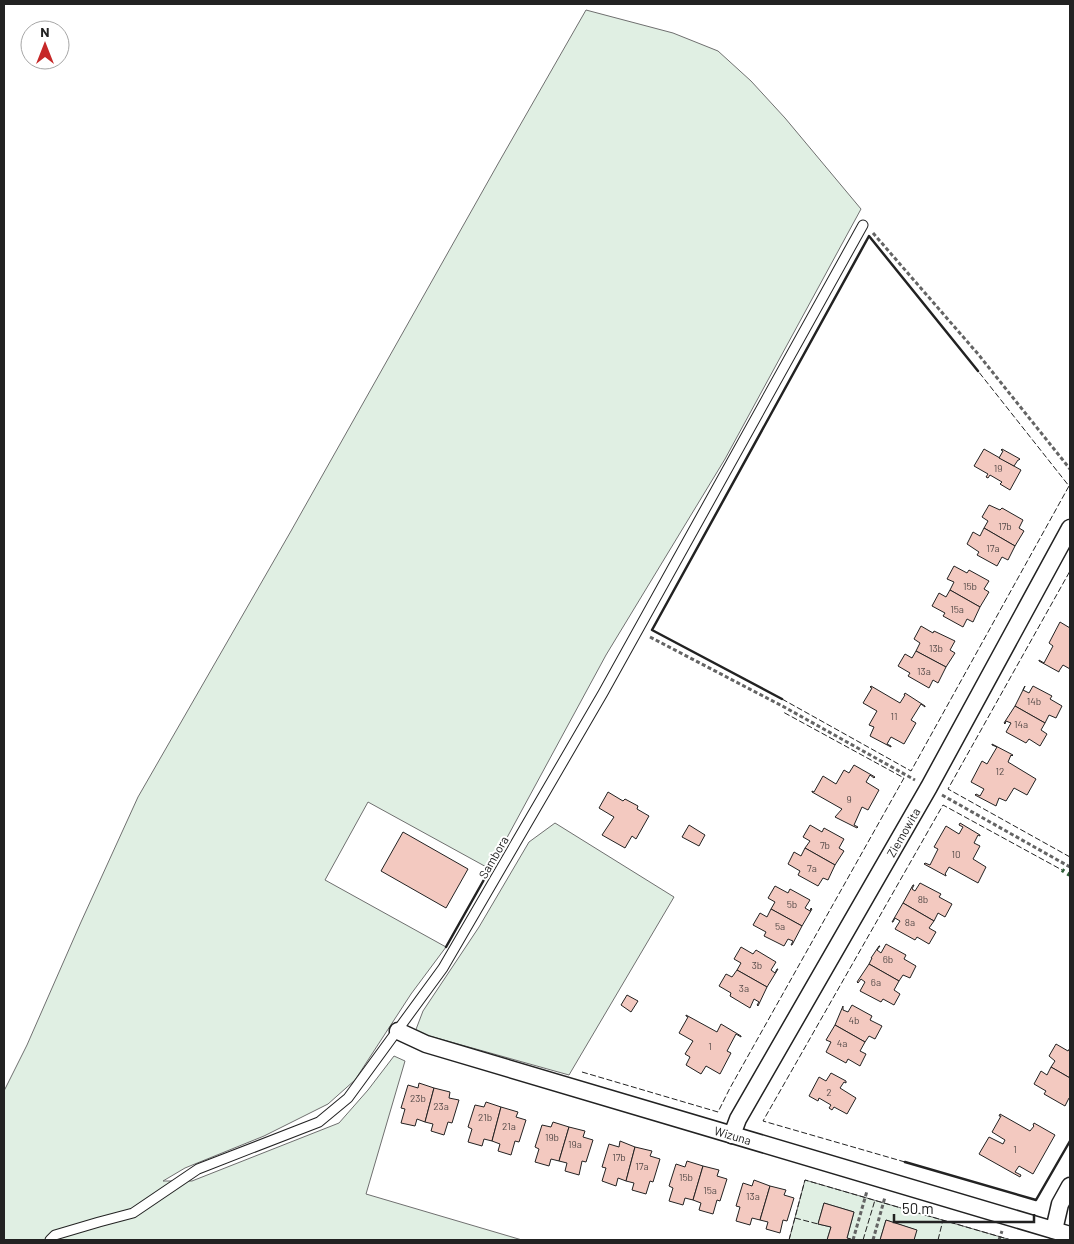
<svg xmlns="http://www.w3.org/2000/svg" width="1074" height="1244" viewBox="0 0 1074 1244" font-family="Barlow,sans-serif">
<rect width="100%" height="100%" fill="#fff"/>
<!-- green -->
<g fill="#e0efe3" stroke="#6f6f6f">
<polygon points="586,10 673,33 718,51 751,81 785,118 861,209 725,459 606,655 490,869 368,802 325,880 446,947 411,994 355,1080 328,1104 264,1136 185,1168 163,1181 192,1181 339,1123 368,1090 394,1056 405,1061 366,1194 522,1240 4,1240 4,1091 27,1045 81,922 138,797 291,531 499,162"/>
<polygon points="555,823 674,897 569,1075 415,1032 423,1011 479,927 529,842"/>
<polygon points="805,1180 1011,1240 914,1240 916,1230 886,1220 880,1240 850,1240 850,1239 847,1238 854,1212 824,1203 818,1224 831,1227 827,1240 789,1240"/>
</g>
<!-- building -->
<g fill="#f3c9c0" stroke="#222">
<polygon points="984,449 1021,470 1010,490 1000,484 1002,482 990,475 988,478 986,477 988,474 974,466"/>
<polygon points="1002,449 1020,459 1019,460 1018,460 1014,466 999,458 1003,451 1001,450"/>
<polygon points="989,505 1000,510 1002,508 1023,520 1019,528 1024,531 1015,546 984,528 988,521 982,517"/>
<polygon points="984,528 1015,546 1008,560 1002,557 997,566 977,555 979,552 967,544 973,532 980,536"/>
<polygon points="954,566 967,573 969,570 989,581 984,589 989,592 980,607 950,590 954,582 947,579"/>
<polygon points="950,590 980,607 973,622 967,619 963,627 943,616 945,613 932,606 939,593 946,597"/>
<polygon points="1060,622 1070,628 1070,669 1063,665 1059,671 1059,672 1039,661 1039,660 1044,663 1053,646 1049,643"/>
<polygon points="921,626 933,633 934,631 955,641 950,650 955,653 946,667 916,651 920,643 914,639"/>
<polygon points="916,651 946,667 938,683 933,680 929,688 908,676 910,673 898,666 905,654 912,658"/>
<polygon points="871,686 900,703 905,695 904,695 905,693 925,706 925,707 921,704 911,720 916,723 904,744 891,737 887,744 891,746 891,747 870,736 874,727 869,725 877,711 863,703 872,688 870,687"/>
<polygon points="1025,686 1023,690 1029,693 1033,686 1052,696 1050,699 1062,706 1056,718 1049,715 1045,723 1015,706"/>
<polygon points="1015,706 1045,723 1041,730 1047,734 1040,746 1029,739 1026,743 1006,732 1011,723 1006,721 1005,724 1004,723"/>
<polygon points="992,744 1013,755 1012,756 1011,755 1008,762 1036,779 1027,795 1014,788 1006,801 999,798 996,806 975,795 976,794 980,796 984,789 971,782 982,761 987,764 997,747 992,745"/>
<polygon points="854,765 875,777 874,778 870,775 866,782 879,790 868,810 862,807 854,825 858,827 857,828 835,817 842,809 812,792 812,791 814,792 823,776 836,784 844,770 849,773"/>
<polygon points="608,792 623,801 625,799 638,806 637,809 649,816 636,839 632,836 625,848 602,835 614,817 599,808"/>
<polygon points="960,823 980,835 980,836 978,835 974,843 980,846 973,859 986,867 978,883 949,867 945,874 946,875 946,876 924,864 925,863 930,865 938,849 934,847 946,826 959,834 963,827 959,825"/>
<polygon points="689,825 705,835 699,846 682,837"/>
<polygon points="810,825 822,832 824,828 844,839 839,848 844,851 835,865 805,848 810,841 803,837"/>
<polygon points="403,832 468,869 446,908 381,871"/>
<polygon points="805,848 835,865 828,880 823,878 818,886 798,875 800,871 788,864 794,852 801,856"/>
<polygon points="920,883 941,894 939,897 952,904 945,917 938,913 934,921 903,903 913,885 914,885 912,889 915,891"/>
<polygon points="775,886 788,893 790,889 810,900 805,908 810,911 811,908 812,909 802,926 771,909 775,902 768,898"/>
<polygon points="903,903 934,921 929,928 936,932 929,944 917,937 915,940 895,929 900,921 895,918 893,922 892,922"/>
<polygon points="771,909 802,926 792,945 791,945 793,941 788,939 784,946 764,936 766,932 753,925 760,913 767,917"/>
<polygon points="886,944 906,955 904,959 916,966 910,978 903,975 899,981 869,964 872,958 871,958 879,946 880,946 877,950 881,953"/>
<polygon points="741,947 753,954 756,950 776,962 771,970 775,973 777,969 778,969 767,987 737,970 741,963 734,959"/>
<polygon points="869,964 899,981 894,990 900,994 894,1005 883,999 881,1002 860,991 865,982 861,979 858,983 857,982"/>
<polygon points="737,970 767,987 758,1006 757,1005 759,1002 754,999 750,1008 730,996 731,993 719,986 726,974 732,977"/>
<polygon points="627,995 638,1001 631,1012 621,1005"/>
<polygon points="852,1005 872,1016 870,1020 882,1026 875,1039 869,1036 865,1042 835,1025 843,1006 843,1010 848,1012"/>
<polygon points="686,1015 717,1032 721,1024 741,1036 741,1037 736,1034 727,1051 731,1053 720,1074 706,1066 701,1074 686,1065 690,1057 685,1054 693,1041 679,1033 688,1017 686,1016"/>
<polygon points="835,1025 865,1042 860,1051 866,1054 860,1066 848,1059 846,1063 826,1052 831,1042 826,1040"/>
<polygon points="1056,1044 1068,1051 1070,1048 1070,1078 1051,1067 1055,1061 1049,1056"/>
<polygon points="1051,1067 1070,1078 1070,1098 1069,1098 1065,1106 1044,1094 1046,1091 1034,1084 1041,1071 1047,1075"/>
<polygon points="831,1073 846,1081 846,1083 844,1082 840,1088 856,1098 847,1114 834,1107 832,1110 829,1108 831,1105 819,1098 818,1101 809,1096 819,1077 826,1081"/>
<polygon points="419,1083 434,1088 425,1122 417,1119 415,1126 401,1123 405,1109 401,1108 408,1085 418,1088"/>
<polygon points="434,1088 450,1092 449,1098 459,1100 452,1123 448,1122 444,1135 431,1131 433,1124 425,1122"/>
<polygon points="486,1102 501,1107 492,1141 484,1139 482,1146 468,1142 472,1129 468,1127 475,1105 484,1107"/>
<polygon points="501,1107 518,1112 516,1117 526,1120 519,1142 515,1141 511,1155 498,1151 500,1144 492,1141"/>
<polygon points="1000,1114 1030,1131 1034,1126 1033,1125 1034,1123 1055,1135 1033,1174 1019,1166 1015,1172 1021,1175 1020,1177 979,1154 989,1137 1003,1144 1005,1140 992,1132 1001,1116 999,1116"/>
<polygon points="553,1122 569,1127 559,1161 551,1159 549,1166 535,1162 539,1149 535,1147 542,1125 551,1127"/>
<polygon points="569,1127 585,1131 583,1137 593,1140 586,1162 582,1161 579,1175 565,1171 567,1163 559,1161"/>
<polygon points="620,1141 635,1147 626,1181 618,1178 616,1186 602,1181 606,1168 602,1167 609,1144 619,1147"/>
<polygon points="635,1147 652,1151 650,1156 660,1159 653,1182 650,1181 646,1194 632,1190 634,1183 626,1181"/>
<polygon points="687,1161 703,1166 693,1200 685,1198 683,1205 669,1201 673,1188 669,1186 676,1164 685,1167"/>
<polygon points="703,1166 719,1170 717,1176 727,1179 720,1201 717,1200 713,1214 699,1210 701,1203 693,1200"/>
<polygon points="754,1180 770,1186 760,1220 752,1218 750,1225 736,1221 740,1207 736,1206 743,1183 752,1186"/>
<polygon points="770,1186 786,1190 784,1195 794,1198 787,1221 783,1220 780,1233 766,1229 768,1222 760,1220"/>
<polygon points="824,1203 854,1212 847,1238 851,1239 850,1240 827,1240 831,1227 818,1224"/>
<polygon points="886,1220 917,1230 914,1240 880,1240"/>
</g>
<g fill="none" stroke-linecap="round" stroke-linejoin="round">
<!-- service casing -->
<g stroke="#222" stroke-width="11">
<polyline id="service" points="50,1240 55,1235 99,1222 133,1213 198,1169 319,1122 348,1098 443,968 603,693 863,225"/>
</g>
<!-- minor casing -->
<g stroke="#222" stroke-width="19">
<g id="minor">
<path id="s1" d="M398,1031L426,1044L1070,1235"/>
<path id="s2" d="M732,1135L738,1119L929,787L1070,528"/>
<polyline points="1054,1230 1060,1204 1070,1186"/>
</g>
</g>
<!-- path -->
<g stroke="#646464" stroke-width="3" stroke-dasharray="4 2.5" stroke-linecap="butt">
<polyline points="873,233 978,354 1070,469"/>
<polyline points="650,637 786,708 915,780"/>
<polyline points="942,795 1070,867"/>
<polyline points="853,1240 867,1191"/>
<polyline points="873,1240 885,1197"/>
<polyline points="999,1240 1002,1231"/>
</g>
<!-- service -->
<use href="#service" stroke="#fff" stroke-width="9"/>
<!-- minor -->
<use href="#minor" stroke="#fff" stroke-width="16"/>
<!-- hedge -->
<polyline stroke="#2f5e38" stroke-width="4" stroke-dasharray="2.5 4" stroke-linecap="butt" points="1062,870 1070,875"/>
<!-- fence -->
<g stroke="#222" stroke-width="1" stroke-dasharray="6 2.5" stroke-linecap="butt">
<polyline points="782,699 911,771 1069,486 978,371"/>
<polyline points="1070,857 948,789 1070,571"/>
<polyline points="582,1072 718,1112 730,1088 904,778 783,712"/>
<polyline points="905,1162 763,1121 943,805 1062,870"/>
<polyline points="795,1218 818,1224"/>
<polyline points="789,1240 805,1180 1011,1240"/>
<polyline points="863,1240 875,1200"/>
<polyline points="938,1240 943,1220"/>
</g>
<!-- wall -->
<g stroke="#222" stroke-width="2.5">
<polyline points="782,699 652,630 869,236 978,371"/>
<polyline points="446,947 490,869"/>
<polyline points="905,1162 1036,1200 1070,1141"/>
</g>
</g>
<g text-anchor="middle" dominant-baseline="central" stroke-width="4" stroke-linejoin="round" paint-order="stroke">
<!-- number labels -->
<g font-size="10" fill="#564c4a">
<text x="998" y="468">19</text>
<text x="1005" y="526">17b</text>
<text x="993" y="548">17a</text>
<text x="970" y="586">15b</text>
<text x="957" y="609">15a</text>
<text x="936" y="648">13b</text>
<text x="924" y="671">13a</text>
<text x="1034" y="701">14b</text>
<text x="894" y="716">11</text>
<text x="1021" y="724">14a</text>
<text x="1000" y="771">12</text>
<text x="849" y="799">9</text>
<text x="825" y="845">7b</text>
<text x="956" y="854">10</text>
<text x="812" y="868">7a</text>
<text x="923" y="899">8b</text>
<text x="792" y="904">5b</text>
<text x="910" y="922">8a</text>
<text x="780" y="926">5a</text>
<text x="888" y="959">6b</text>
<text x="757" y="965">3b</text>
<text x="876" y="982">6a</text>
<text x="744" y="988">3a</text>
<text x="854" y="1020">4b</text>
<text x="842" y="1043">4a</text>
<text x="710" y="1046">1</text>
<text x="829" y="1092">2</text>
<text x="418" y="1098">23b</text>
<text x="441" y="1106">23a</text>
<text x="485" y="1117">21b</text>
<text x="509" y="1126">21a</text>
<text x="552" y="1137">19b</text>
<text x="575" y="1144">19a</text>
<text x="1015" y="1149">1</text>
<text x="619" y="1157">17b</text>
<text x="642" y="1166">17a</text>
<text x="686" y="1177">15b</text>
<text x="710" y="1190">15a</text>
<text x="753" y="1196">13a</text>
</g>
<!-- street labels -->
<g font-size="12" fill="#222" stroke="#fff">
<text stroke="none"><textPath href="#s2" startOffset="348">Ziemowita</textPath></text>
<text transform="translate(493 857) rotate(-60)">Sambora</text>
<text stroke="none"><textPath href="#s1" startOffset="351">Wizuna</textPath></text>
</g>
</g>
<!-- border -->
<rect width="1074" height="1244" fill="none" stroke="#222222" stroke-width="10"/>
<!-- north arrow -->
<g transform="translate(45 45)"><circle r="24" fill="#ffffff" stroke="#a7a7a7"/>
<path d="M0-4L9 19L0 12L-9 19Z" fill="#c62828"/>
<text y="-8" font-size="14" font-weight="bold" text-anchor="middle" fill="#222222">N</text>
</g>
<!-- scale -->
<path d="M894 1214v8h140v-8" fill="none" stroke="#222222" stroke-width="2.5"/>
<text x="902" y="1214" font-size="15" fill="#222222" stroke="#ffffff" stroke-width="4" paint-order="stroke">50 m</text>
</svg>
